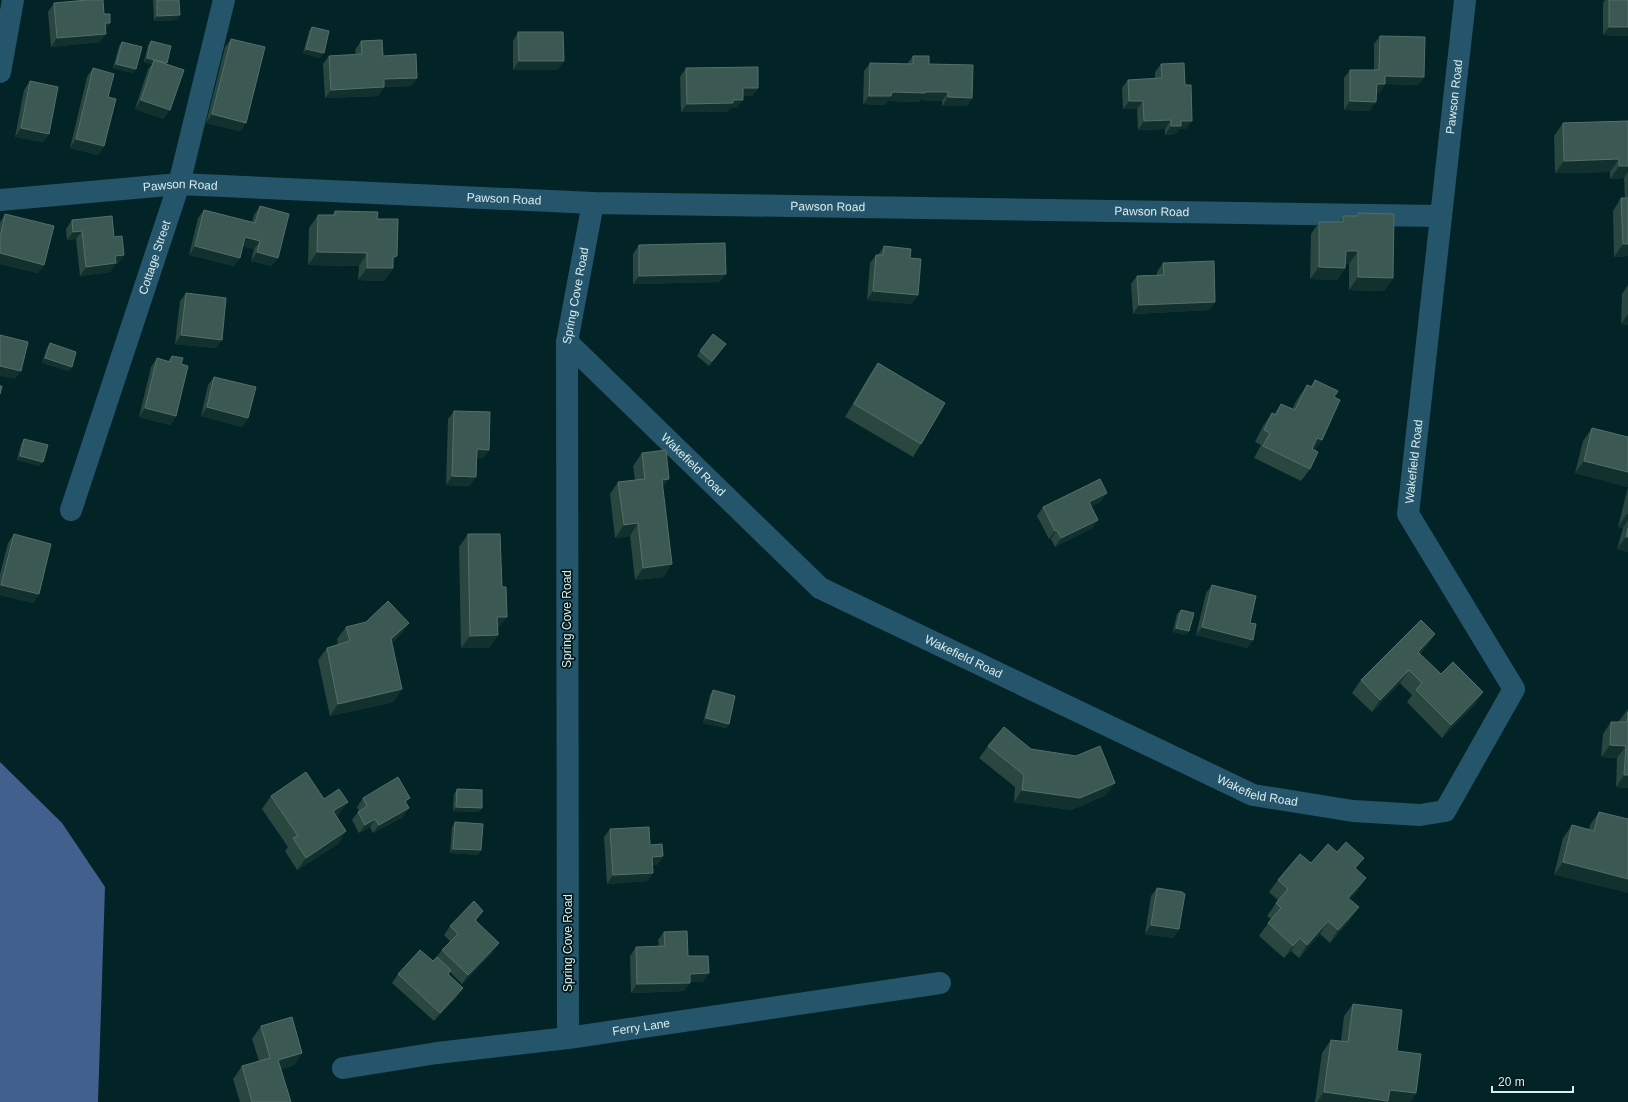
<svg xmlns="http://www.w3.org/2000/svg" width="1628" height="1102" viewBox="0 0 1628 1102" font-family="Helvetica,sans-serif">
<rect width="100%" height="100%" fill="#022427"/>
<!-- water -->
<polygon fill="#42608d" points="0,762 62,823 105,887 98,1102 0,1102"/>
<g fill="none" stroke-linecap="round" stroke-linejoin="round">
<!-- minor -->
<g stroke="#25556a" stroke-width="22">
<polyline points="0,72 13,0"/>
<path id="s1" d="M0,200L179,184L593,203L1440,216"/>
<path id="s2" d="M567,342L820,588L1253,795L1353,811L1420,815L1445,811L1514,689L1408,514L1465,0"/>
<path id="s3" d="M71,510L179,184L224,0"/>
<path id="s4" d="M568,1038L567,342L593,203"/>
<path id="s5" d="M343,1068L437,1053L568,1038L940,983"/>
</g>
</g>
<!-- wall -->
<g fill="#29463f">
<polygon points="153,0 179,0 177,20 154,21"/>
<polygon points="1605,0 1628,0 1628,36 1603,35 1603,3"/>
<polygon points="54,3 110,23 105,30 100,42 51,47 48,12"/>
<polygon points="312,27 320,58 303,53 309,31"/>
<polygon points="518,32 558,70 513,70 513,41"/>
<polygon points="1380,36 1424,77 1418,85 1385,84 1379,93 1377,93 1370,111 1344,110 1344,78 1350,70 1374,70 1374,44"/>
<polygon points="231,39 246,123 240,131 206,123 225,47"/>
<polygon points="151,41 166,64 164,119 135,109 148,69 152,64 144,62 148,45"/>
<polygon points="361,41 417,78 411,86 384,87 378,96 325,98 323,64 329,56 356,55 355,50"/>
<polygon points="122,42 133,73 113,68 119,46"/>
<polygon points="913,56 929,64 972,98 967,106 942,106 942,101 920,100 919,102 888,101 885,105 863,104 864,71 870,63 907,64"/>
<polygon points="1161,64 1186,129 1179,129 1175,134 1165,135 1165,129 1138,130 1137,109 1123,109 1122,88 1128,80 1155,78 1155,72"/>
<polygon points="93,68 108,97 104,146 98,155 70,148 87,77"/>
<polygon points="686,68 758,88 752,96 743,96 737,108 730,108 727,112 681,112 680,77"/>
<polygon points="30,81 49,134 43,142 15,137 24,90"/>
<polygon points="1628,121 1628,256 1614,257 1613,211 1621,198 1625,198 1624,178 1610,179 1610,172 1555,173 1554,136 1563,123"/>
<polygon points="260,206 272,266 251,261 254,249 242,246 234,266 189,255 198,218 204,210 252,222 254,215"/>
<polygon points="335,211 377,219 393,262 393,268 384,281 358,280 359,266 308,265 309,228 318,215 332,215"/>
<polygon points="1358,213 1393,278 1384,291 1349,290 1349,264 1346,264 1345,268 1337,280 1310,279 1311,234 1319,222 1339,222 1343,216 1356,216"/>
<polygon points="5,214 44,265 38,273 0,264 0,222"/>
<polygon points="72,220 114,237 118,264 115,264 110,272 80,276 76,239 67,240 66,229"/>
<polygon points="639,245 720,282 633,284 633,254"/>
<polygon points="884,246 910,258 912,304 867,300 870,263 876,255 878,255"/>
<polygon points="1163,263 1215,302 1209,310 1133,314 1131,284 1137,276 1157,275 1157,272"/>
<polygon points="1628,285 1628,325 1621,324 1622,294"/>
<polygon points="186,293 216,348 175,344 180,301"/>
<polygon points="50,343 72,367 69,371 42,363 47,348"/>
<polygon points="726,344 709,366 697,356 700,351"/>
<polygon points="172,356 181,364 176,416 170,425 139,417 151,367 157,358 168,361"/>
<polygon points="878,363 921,444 913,457 845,417 869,376"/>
<polygon points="214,377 248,418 242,427 201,416 208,385"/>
<polygon points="1315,380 1334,397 1315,450 1310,469 1301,481 1254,458 1261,445 1255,442 1263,426 1272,413 1274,414 1281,404 1292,409 1298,398 1307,385 1310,387"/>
<polygon points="454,411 489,450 483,458 477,458 470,486 446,485 448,419"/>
<polygon points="1592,428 1628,437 1628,487 1575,473 1583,441"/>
<polygon points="24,439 40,466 17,460 21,444"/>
<polygon points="642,453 663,487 664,577 635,580 630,536 615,538 610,494 618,482 635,480 633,466"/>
<polygon points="1628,487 1628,552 1617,549 1623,528 1618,527"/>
<polygon points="1101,502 1091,506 1098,520 1092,528 1055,547 1051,539 1049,539 1037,516 1043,507"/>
<polygon points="14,534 39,594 33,603 0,595 0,574 8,543"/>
<polygon points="468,534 498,629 497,629 498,635 489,648 461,648 459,547"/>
<polygon points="1212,585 1250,623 1253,640 1247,648 1196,635 1206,593"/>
<polygon points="1181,610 1189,631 1186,635 1173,632 1177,614"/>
<polygon points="409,623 400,635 392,643 394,702 330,716 318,660 327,648 338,644 337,639 346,627"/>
<polygon points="1426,647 1420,654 1441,674 1483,692 1475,704 1442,738 1407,702 1412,695 1400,683 1372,712 1352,693 1361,680"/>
<polygon points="713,690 729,724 726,728 703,723 710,695"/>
<polygon points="1628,709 1628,788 1616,787 1617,758 1601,757 1603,734 1611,722 1619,722 1619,721"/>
<polygon points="988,746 1031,749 1106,795 1071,810 1014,802 1015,787 979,758"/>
<polygon points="457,789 482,808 478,812 453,811 454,794"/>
<polygon points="271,796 324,799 339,814 336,816 346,831 338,844 297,870 285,851 288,847 262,809"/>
<polygon points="363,798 406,803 403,817 373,833 370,827 359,833 352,820 358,812 359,811 357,807"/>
<polygon points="1599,812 1628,819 1554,875 1563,838 1572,825 1589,829 1590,825"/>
<polygon points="455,822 481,850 478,855 450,853 452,827"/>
<polygon points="610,829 650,845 663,856 657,865 652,865 653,873 647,881 607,884 604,837"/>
<polygon points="1311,863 1356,869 1358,890 1350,899 1350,920 1330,943 1320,934 1299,958 1291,951 1284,958 1259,936 1271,919 1267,916 1278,900 1269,892 1278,880"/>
<polygon points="1157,888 1179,929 1173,938 1145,934 1151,896"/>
<polygon points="483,911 476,921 493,952 462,984 450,972 448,974 457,997 434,1021 392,983 398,974 433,961 442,950 450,941 444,935 450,926"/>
<polygon points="664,932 688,956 703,982 690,982 684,991 631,993 630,956 636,947 659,947 658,940"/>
<polygon points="1353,1004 1397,1051 1416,1093 1410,1102 1315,1102 1322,1053 1331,1040 1341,1041 1344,1016"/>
<polygon points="261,1026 302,1053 294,1065 281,1069 291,1102 240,1102 233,1079 242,1066 259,1061 252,1039"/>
</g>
<!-- shaded-wall -->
<g fill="#12312e">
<polygon points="180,15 177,20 154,21 157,16"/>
<polygon points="105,23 110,23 104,32"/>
<polygon points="1609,27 1628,27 1628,36 1603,35"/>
<polygon points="106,34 100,42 51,47 57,38"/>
<polygon points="306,49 324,53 320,58 303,53"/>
<polygon points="147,58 167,63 164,67 154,60 152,64 144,62"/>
<polygon points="519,61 564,61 558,70 513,70"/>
<polygon points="116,64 136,69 133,73 113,68"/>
<polygon points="1385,76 1424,77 1418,85 1385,84 1379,93 1371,93 1377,84"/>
<polygon points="417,78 411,86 378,88 384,79"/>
<polygon points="384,87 378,96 325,98 331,90"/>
<polygon points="743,88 758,88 752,96 737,96"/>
<polygon points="892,92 948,92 942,101 920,100 919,102 888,101 885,105 863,104 869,96"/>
<polygon points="948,97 972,98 967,106 942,106"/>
<polygon points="141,100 170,110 164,119 135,109"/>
<polygon points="733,100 743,100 737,108 730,108 727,112 681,112 687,104"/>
<polygon points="1129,101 1143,101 1137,109 1123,109"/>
<polygon points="1350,101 1376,102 1370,111 1344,110"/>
<polygon points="212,114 246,123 240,131 206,123"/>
<polygon points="1171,120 1165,129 1138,130 1144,121"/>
<polygon points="1181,121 1192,121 1186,129 1179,129 1175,134 1165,135 1171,126"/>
<polygon points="21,128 49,134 43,142 15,137"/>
<polygon points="76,139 104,146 98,155 70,148"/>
<polygon points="1619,159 1610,172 1555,173 1564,161"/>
<polygon points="1619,166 1628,166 1628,172 1624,178 1610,179"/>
<polygon points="82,231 76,239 67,240 73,232"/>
<polygon points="245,237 260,241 254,249 239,246"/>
<polygon points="1623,244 1628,244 1628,256 1614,257"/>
<polygon points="195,246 240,258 234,266 189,255"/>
<polygon points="1346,251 1358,251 1349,264 1337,264"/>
<polygon points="257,252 278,258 272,266 251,261"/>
<polygon points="317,252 367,253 359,266 308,265"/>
<polygon points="0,253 44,265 38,273 0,264"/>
<polygon points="124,255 118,264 115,264 110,272 80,276 86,267 115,256"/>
<polygon points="397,256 389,268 393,268 384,281 358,280 367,268"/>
<polygon points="1319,267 1345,268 1337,280 1310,279"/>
<polygon points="726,274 720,282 633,284 639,276"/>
<polygon points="1358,277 1393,278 1384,291 1349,290"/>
<polygon points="873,291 918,295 912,304 867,300"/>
<polygon points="1215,302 1209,310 1133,314 1139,305"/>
<polygon points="1628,314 1628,325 1621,324"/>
<polygon points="181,335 222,340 216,348 175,344"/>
<polygon points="45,358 72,367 69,371 42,363"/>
<polygon points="0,366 21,371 15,379 0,376"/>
<polygon points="207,407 248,418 242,427 201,416"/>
<polygon points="145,408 176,416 170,425 139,417"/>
<polygon points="1317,438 1322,440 1313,453 1308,451"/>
<polygon points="477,449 489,450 483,458 471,458"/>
<polygon points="20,456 43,462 40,466 17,460"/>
<polygon points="1584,461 1628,472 1628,487 1575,473"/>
<polygon points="452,476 476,477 470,486 446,485"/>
<polygon points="669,479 660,491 662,480"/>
<polygon points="1107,493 1101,502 1083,510 1089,502"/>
<polygon points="1627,514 1628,514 1628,520 1623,528 1618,527"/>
<polygon points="1098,520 1092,528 1055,547 1061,538"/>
<polygon points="638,523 630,536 615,538 624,525"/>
<polygon points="1057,530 1051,539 1049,539 1055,531"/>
<polygon points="1626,537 1628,537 1628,552 1617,549"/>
<polygon points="672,564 664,577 635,580 643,568"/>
<polygon points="1,585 39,594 33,603 0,595 0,587"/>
<polygon points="497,617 507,617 498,629 488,629"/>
<polygon points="409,623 400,635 383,652 391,639"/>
<polygon points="1202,627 1253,640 1247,648 1196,635"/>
<polygon points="1176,628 1189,631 1186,635 1173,632"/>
<polygon points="1435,634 1426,647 1409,664 1418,652"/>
<polygon points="498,635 489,648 461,648 470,636"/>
<polygon points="1409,670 1400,683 1372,712 1380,700"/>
<polygon points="402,689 394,702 330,716 338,704"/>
<polygon points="1483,692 1475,704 1442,738 1451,725"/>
<polygon points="706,718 729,724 726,728 703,723"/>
<polygon points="1610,745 1626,746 1617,758 1601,757"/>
<polygon points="1624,775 1628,775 1628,788 1616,787"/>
<polygon points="1115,783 1106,795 1071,810 1014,802 1022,790"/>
<polygon points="410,798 404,807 405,801"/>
<polygon points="348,802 339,814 324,824 333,811"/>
<polygon points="456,807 482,808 478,812 453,811"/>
<polygon points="409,808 403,817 373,833 379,825"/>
<polygon points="375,819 370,827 359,833 365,825"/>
<polygon points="346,831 338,844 297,870 306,858"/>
<polygon points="453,849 481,850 478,855 450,853"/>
<polygon points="663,856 657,865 646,866 652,857"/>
<polygon points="1364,858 1355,870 1355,868"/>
<polygon points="1563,862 1628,879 1628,893 1554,875"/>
<polygon points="653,873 647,881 607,884 613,875"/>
<polygon points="1366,878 1358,890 1340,911 1348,898"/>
<polygon points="1359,907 1350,920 1330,943 1338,930"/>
<polygon points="483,911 477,919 469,928 475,920"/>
<polygon points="1328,921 1320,934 1299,958 1307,945"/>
<polygon points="1151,925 1179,929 1173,938 1145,934"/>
<polygon points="1300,938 1291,951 1284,958 1293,946"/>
<polygon points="499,943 493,952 462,984 468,975"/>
<polygon points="709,973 703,982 684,982 690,974"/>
<polygon points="690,983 684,991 631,993 637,984"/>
<polygon points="463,988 457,997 434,1021 440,1013"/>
<polygon points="302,1053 294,1065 269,1072 278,1060"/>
<polygon points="1390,1090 1416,1093 1410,1102 1317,1102 1324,1092"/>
</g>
<!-- building -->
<g fill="#3c5852" stroke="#556f6a">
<polygon points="87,0 103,0 104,14 110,14 110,23 105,23 106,34 57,38 54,3"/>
<polygon points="157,0 179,0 180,15 157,16"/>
<rect x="1609" y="0" width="19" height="27"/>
<polygon points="312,27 329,31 324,53 306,49"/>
<polygon points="518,32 563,32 564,61 519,61"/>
<polygon points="1380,36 1425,37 1424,77 1385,76 1385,84 1377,84 1376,102 1350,101 1350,70 1379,70"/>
<polygon points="231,39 265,47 246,123 212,114"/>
<polygon points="382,40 383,56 416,54 417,78 384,79 384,87 331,90 329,56 362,54 361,41"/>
<polygon points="151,41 171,46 167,63 147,58"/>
<polygon points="122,42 142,47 136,69 116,64"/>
<polygon points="913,56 929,56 929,64 973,65 972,98 948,97 948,92 925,92 925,93 892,92 891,96 869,96 870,63 913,64"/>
<polygon points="154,60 184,70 170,110 141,100"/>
<polygon points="1184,63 1185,85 1191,85 1192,121 1181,121 1181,126 1171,126 1171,120 1144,121 1143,101 1129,101 1128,80 1162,78 1161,64"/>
<polygon points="758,67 758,88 743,88 743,100 733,100 733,103 687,104 686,68"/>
<polygon points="93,68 114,74 108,97 116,99 104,146 76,139"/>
<polygon points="30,81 58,87 49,134 21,128"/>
<polygon points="1628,121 1628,166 1619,166 1619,159 1564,161 1563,123"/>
<polygon points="1621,198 1628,198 1628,244 1623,244"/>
<polygon points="260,206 289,214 278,258 257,252 260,241 245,237 240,258 195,246 204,210 255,223"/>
<polygon points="335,211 378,212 377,219 398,219 397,256 393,257 393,268 367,268 367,253 317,252 318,215 335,215"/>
<polygon points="1358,213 1394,214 1393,278 1358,277 1358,251 1346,251 1345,268 1319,267 1319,222 1343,222 1343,216 1358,216"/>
<polygon points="5,214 54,226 44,265 0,253 0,234 1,234"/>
<polygon points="112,216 114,237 122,236 124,255 115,256 116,263 86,267 82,231 73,232 72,220"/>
<polygon points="725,243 726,274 639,276 639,245"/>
<polygon points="884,246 911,249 910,258 921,259 918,295 873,291 876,255 883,255"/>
<polygon points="1214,261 1215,302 1139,305 1137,276 1164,275 1163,263"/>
<polygon points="186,293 226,298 222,340 181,335"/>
<polygon points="713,334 726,344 712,361 700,351"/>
<polygon points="0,335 28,342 21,371 0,366"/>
<polygon points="50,343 76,352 72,367 45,358"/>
<polygon points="172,356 183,358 181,364 188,366 176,416 145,408 157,358 170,362"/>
<polygon points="878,363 945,403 921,444 854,404"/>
<polygon points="214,377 256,387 248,418 207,407"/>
<polygon points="1315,380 1338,391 1334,397 1340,400 1322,440 1317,438 1312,449 1318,452 1310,469 1263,446 1270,433 1264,430 1272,413 1276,415 1281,404 1295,410 1307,385 1312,387"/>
<polygon points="0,386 2,386 0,394"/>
<polygon points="454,411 490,412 489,450 477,449 476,477 452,476"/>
<polygon points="1592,428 1628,437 1628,472 1584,461"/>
<polygon points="24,439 48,445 43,462 20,456"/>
<polygon points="666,450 669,479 662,480 672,564 643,568 638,523 624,525 618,482 645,479 642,453"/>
<polygon points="1100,479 1107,493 1089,502 1098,520 1061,538 1057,530 1055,531 1043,507"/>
<polygon points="1628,528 1628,537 1626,537"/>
<polygon points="14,534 51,544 39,594 1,585"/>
<polygon points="468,534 500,534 502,587 506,587 507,617 497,617 498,635 470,636"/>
<polygon points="1212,585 1256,596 1250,623 1256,624 1253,640 1202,627"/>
<polygon points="388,601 409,623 391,639 402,689 338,704 327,648 350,641 346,627 366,622"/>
<polygon points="1181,610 1194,613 1189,631 1176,628"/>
<polygon points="1421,620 1435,634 1418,652 1441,674 1453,662 1483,692 1451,725 1416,690 1422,683 1409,670 1380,700 1361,680"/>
<polygon points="713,690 735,696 729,724 706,718"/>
<polygon points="1628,712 1628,775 1624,775 1626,746 1610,745 1611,722 1627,722"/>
<polygon points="1004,727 1031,749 1076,756 1100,746 1115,783 1080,798 1022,790 1024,775 988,746"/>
<polygon points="306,772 324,799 339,789 348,802 333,811 346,831 306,858 293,838 298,836 271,796"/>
<polygon points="398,777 410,798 405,801 409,808 379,825 375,819 365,825 358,812 367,806 363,798"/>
<polygon points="457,789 482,790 482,808 456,807"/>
<polygon points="1599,812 1628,819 1628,879 1563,862 1572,825 1594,831"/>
<polygon points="455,822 483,824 481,850 453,849"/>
<polygon points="649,827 650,845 662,844 663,856 652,857 653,873 613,875 610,829"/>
<polygon points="1346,842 1364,858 1355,868 1366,878 1348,898 1359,907 1338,930 1328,921 1307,945 1300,938 1293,946 1268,923 1281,908 1276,903 1288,889 1278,880 1300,854 1311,863 1328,844 1337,852"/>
<polygon points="1157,888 1182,892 1185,894 1179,929 1151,925"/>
<polygon points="474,901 483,911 475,920 499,943 468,975 442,950 458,934 450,926"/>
<polygon points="687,931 688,956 708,956 709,973 690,974 690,983 637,984 636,947 665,946 664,932"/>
<polygon points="420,950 433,961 437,957 451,970 448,974 463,988 440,1013 398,974"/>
<polygon points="1353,1004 1402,1010 1397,1051 1421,1054 1416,1093 1390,1090 1388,1101 1324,1092 1331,1040 1348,1042"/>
<polygon points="292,1017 302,1053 278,1060 291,1102 252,1102 242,1066 270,1058 261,1026"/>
</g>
<g text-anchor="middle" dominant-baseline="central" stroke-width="3.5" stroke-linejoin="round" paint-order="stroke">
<!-- street labels -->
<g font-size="12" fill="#daeced" stroke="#021a1c">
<text stroke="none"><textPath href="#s2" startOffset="1791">Pawson Road</textPath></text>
<text stroke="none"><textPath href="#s1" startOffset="181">Pawson Road</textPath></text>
<text stroke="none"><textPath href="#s1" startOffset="505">Pawson Road</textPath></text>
<text stroke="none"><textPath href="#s1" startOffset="829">Pawson Road</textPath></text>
<text stroke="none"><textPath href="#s1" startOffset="1153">Pawson Road</textPath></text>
<text stroke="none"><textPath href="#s3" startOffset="266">Cottage Street</textPath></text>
<text stroke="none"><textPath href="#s4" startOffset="743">Spring Cove Road</textPath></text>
<text stroke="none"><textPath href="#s2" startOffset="1424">Wakefield Road</textPath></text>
<text stroke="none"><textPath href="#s2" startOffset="176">Wakefield Road</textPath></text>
<text transform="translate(567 619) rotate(-90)">Spring Cove Road</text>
<text stroke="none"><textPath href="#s2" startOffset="512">Wakefield Road</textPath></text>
<text stroke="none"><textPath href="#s2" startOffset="836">Wakefield Road</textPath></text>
<text transform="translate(568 943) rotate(-90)">Spring Cove Road</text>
<text stroke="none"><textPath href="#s5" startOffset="301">Ferry Lane</textPath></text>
</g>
</g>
<!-- scale -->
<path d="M1492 1086v6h81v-6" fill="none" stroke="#daeced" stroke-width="2"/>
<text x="1498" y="1086" font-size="12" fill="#daeced" stroke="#021a1c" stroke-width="3" paint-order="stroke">20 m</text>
</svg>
